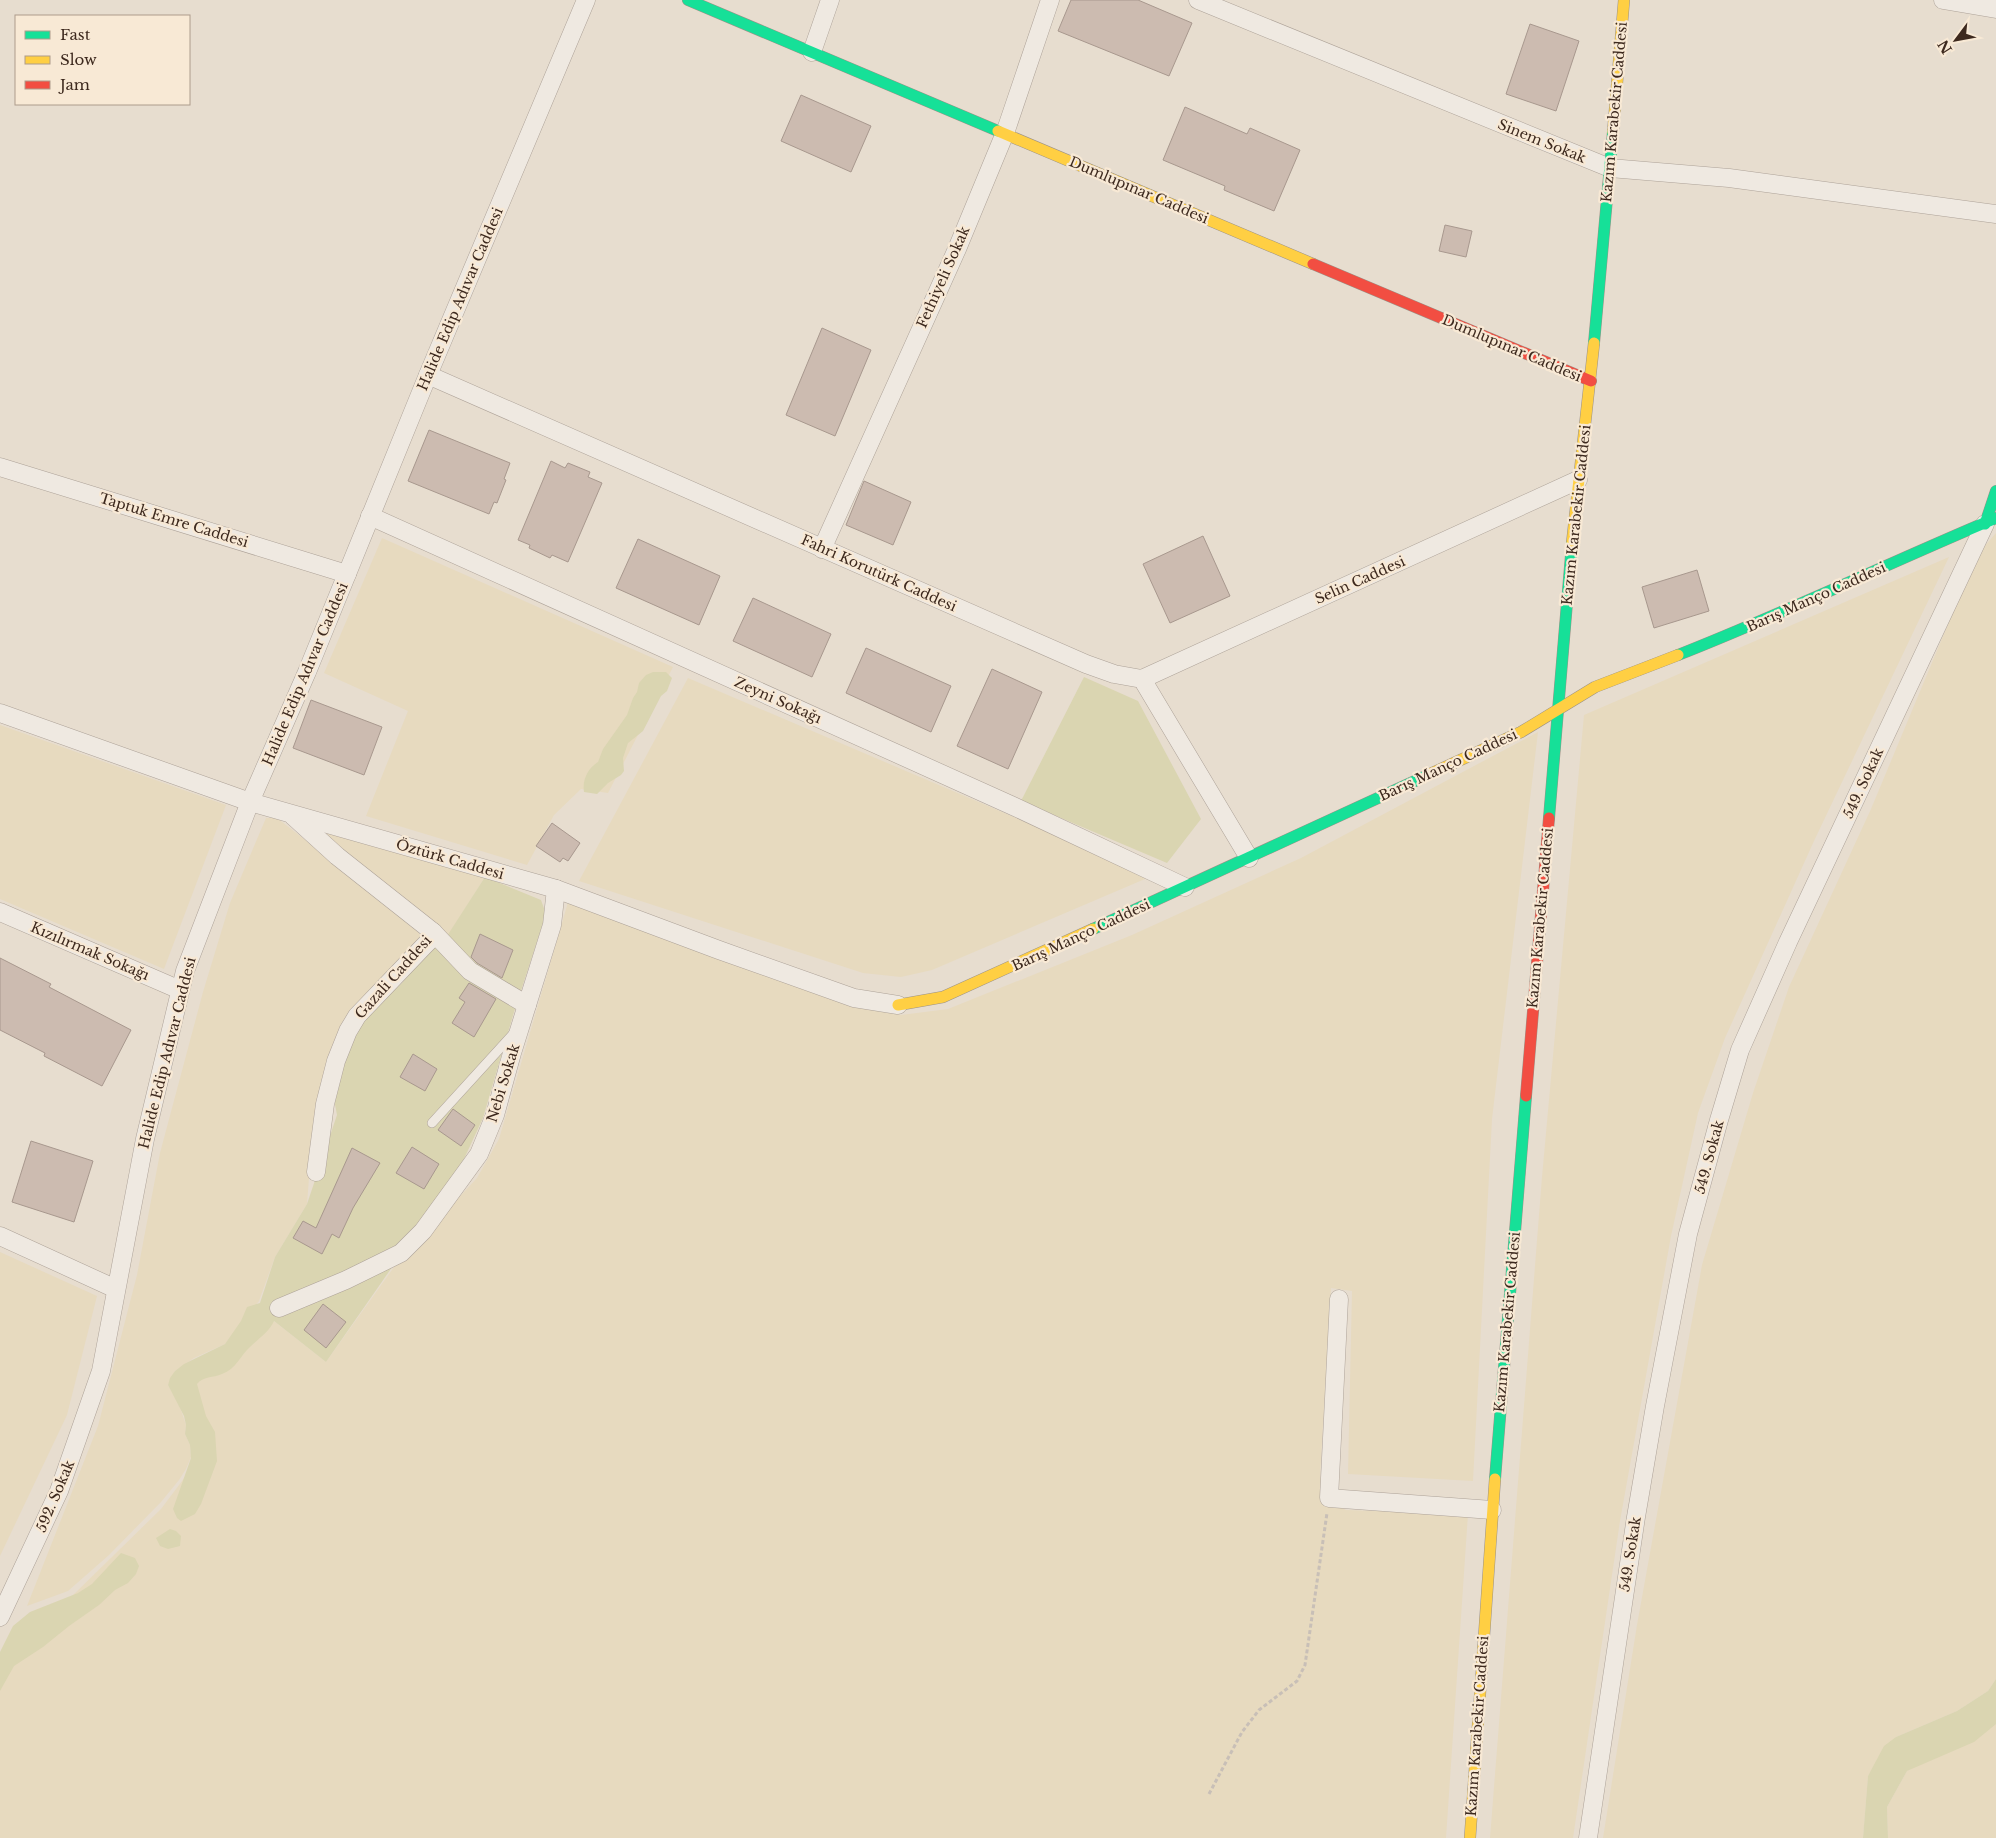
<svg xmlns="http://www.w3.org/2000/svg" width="1996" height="1838" viewBox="0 0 1996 1838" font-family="'Libre Baskerville',serif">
<rect width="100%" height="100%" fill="#e7ddcf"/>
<!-- farmland -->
<g fill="#e7dabf">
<polygon points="1996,533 1996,1679 1988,1691 1957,1711 1896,1737 1868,1776 1863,1838 1603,1838 1637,1625 1702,1265 1753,1093 1789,987 1871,809 1966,581 1983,548"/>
<polygon points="382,538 673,667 608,793 581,789 554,815 527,865 366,816 408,711 324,673"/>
<polygon points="1949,557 1814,841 1725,1038 1698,1113 1671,1236 1620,1521 1573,1838 1490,1838 1542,1177 1584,715"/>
<polygon points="688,678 1152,876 932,970 901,977 863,973 579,881"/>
<polygon points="0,725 226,805 164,969 0,899"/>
<polygon points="1538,732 1492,1119 1473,1481 1348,1474 1352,1291 1331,1288 1320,1477 1326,1499 1346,1510 1468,1514 1446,1838 0,1838 0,1676 22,1645 161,1509 203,1453 186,1380 270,1318 326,1362 394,1267 477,1178 499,1139 569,899 855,1005 901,1015 948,1009 1132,935 1301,858"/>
<polygon points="266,818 277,818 413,924 421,937 338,1041 320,1089 312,1139 307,1204 275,1257 259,1301 225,1344 194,1358 175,1371 168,1385 179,1404 186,1425 185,1434 190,1445 191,1457 186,1469 179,1480 161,1502 109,1555 68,1591 27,1606 98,1426 137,1275 160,1153 203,992 230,903"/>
<polygon points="315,826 485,877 447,937"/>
<polygon points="0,1252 97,1296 67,1415 0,1556"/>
<polygon points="1996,1719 1996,1838 1888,1838 1887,1807 1907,1771"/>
</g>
<!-- green -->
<g fill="#dad5b1">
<path d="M653,672H666L672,678L667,691L661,696L643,731L628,743L623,758L624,771L621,775L608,783L597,794L584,792C582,780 588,768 598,762L603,749L627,715L633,698L637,692L639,683L646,675Z"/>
<polygon points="1084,677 1138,701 1201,819 1167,863 1021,801"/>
<path d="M485,877L541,900L546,914L514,1012L483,1118L457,1174L326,1362L274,1321C270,1331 258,1339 250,1347C240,1356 236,1369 222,1374C213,1378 203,1376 197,1384L206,1416L215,1432L217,1461L201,1504L195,1514L181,1521L177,1518L173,1509L191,1458L190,1445L185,1434L186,1425L184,1416L168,1385L170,1378L175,1371L184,1364L225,1344L241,1321L247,1307L260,1303L275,1257L307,1204L337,1115L333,1094L340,1070L360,1025L374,1008L402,983L425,951L436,948L438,950Z"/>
<polygon points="170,1529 176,1531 181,1536 180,1546 168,1549 160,1546 156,1538"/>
<polygon points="121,1553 135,1558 139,1566 136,1574 128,1583 115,1590 99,1605 69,1626 43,1647 14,1666 0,1691 0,1652 13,1626 30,1612 78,1593 92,1584"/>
<polygon points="1996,1679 1996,1724 1974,1742 1907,1771 1887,1807 1888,1838 1863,1838 1868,1776 1884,1746 1896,1737 1957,1711 1988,1691"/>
</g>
<!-- building -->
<g fill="#ccbbb0" stroke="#a8988e">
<polygon points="1071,0 1138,0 1192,23 1169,76 1058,31"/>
<polygon points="1530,24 1579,41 1556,111 1506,94"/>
<polygon points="801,95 871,126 851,172 781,141"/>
<polygon points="1185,107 1247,134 1250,128 1300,150 1274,211 1224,190 1225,186 1163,160"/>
<polygon points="1445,225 1472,231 1466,257 1439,251"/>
<polygon points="822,328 871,350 835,436 786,415"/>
<polygon points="429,430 510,463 504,479 506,480 497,503 494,502 489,514 408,481"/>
<polygon points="551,461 565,468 568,463 590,472 588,477 602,483 568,562 552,555 550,558 529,548 530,545 518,540"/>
<polygon points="864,481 911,502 893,545 846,525"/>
<polygon points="1203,536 1230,596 1170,623 1143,564"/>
<polygon points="638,539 720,576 699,625 616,588"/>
<polygon points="1697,570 1709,611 1654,628 1642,587"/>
<polygon points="753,598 831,634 812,677 733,641"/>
<polygon points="866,648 951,686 931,732 846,693"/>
<polygon points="992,669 1042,692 1008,769 957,746"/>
<polygon points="311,700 382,727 364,775 293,748"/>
<polygon points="552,823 580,843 568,861 563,858 560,862 536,846"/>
<polygon points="480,934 513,950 502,978 477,963 471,957"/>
<polygon points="0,958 51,984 49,987 131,1030 102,1086 44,1056 45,1053 0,1030"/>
<polygon points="469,983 496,999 474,1037 452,1023 465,1002 459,998"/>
<polygon points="413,1054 437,1069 425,1091 400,1077"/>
<polygon points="453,1109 475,1125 461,1146 438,1130"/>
<polygon points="31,1141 93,1161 74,1222 12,1202"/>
<polygon points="412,1147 439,1164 424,1189 396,1173"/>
<polygon points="352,1148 380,1163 353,1208 339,1238 332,1234 322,1254 293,1238 303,1221 316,1228"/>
<polygon points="323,1304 346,1322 326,1348 304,1330"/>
</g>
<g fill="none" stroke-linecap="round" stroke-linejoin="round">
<!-- lane casing -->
<g stroke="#ada298" stroke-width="10">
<polyline id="lane" points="432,1123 514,1033"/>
</g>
<!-- street casing -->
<g stroke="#ada298" stroke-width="19">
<g id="street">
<polyline points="1198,0 1610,168 1729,178 1996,214"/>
<polyline points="1943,0 1996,9"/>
<polyline points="812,52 830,0"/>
<polyline points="428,375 1086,664 1114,674 1142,679 1249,858"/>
<polyline points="0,467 347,574"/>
<polyline points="370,516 1013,806 1185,887"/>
<polyline points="822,549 957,249 1005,133 1050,0"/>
<polyline points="1142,679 1578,480"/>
<polyline points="0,713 250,802 556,889 719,950 854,998 898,1005"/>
<polyline points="293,816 337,856 433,932 431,939 424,946 357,1016 348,1031 336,1061 325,1104 316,1172"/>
<polyline points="0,912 180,990"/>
<polyline points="433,932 470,971 527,1005"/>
<polyline points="0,1236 116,1289"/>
<polyline points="1339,1299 1329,1498 1492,1510"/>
<polyline points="279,1308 346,1280 401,1253 423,1231 479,1154 495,1115 512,1053 552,925 556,889"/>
<polyline points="0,1617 59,1491 101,1371 145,1139 185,971 250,802 307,672 428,375 586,0"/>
<polyline points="1588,1838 1636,1517 1655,1406 1688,1234 1719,1120 1740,1050 1788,942 1985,524"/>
</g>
</g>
<!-- fast casing -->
<g stroke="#9c9288" stroke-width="12">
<g id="fast">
<polyline points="688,0 998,131"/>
<polyline points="1594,343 1613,132"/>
<polyline points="1985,524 1996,491"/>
<path d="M1678,655C1785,613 1889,563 1996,518"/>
<polyline points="1549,818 1572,543"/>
<polyline points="1093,929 1428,775"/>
<polyline points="1495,1479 1526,1096"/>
</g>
</g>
<!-- slow casing -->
<g stroke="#9c9288" stroke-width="12">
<g id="slow">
<polyline points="998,131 1313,264"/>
<polyline points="1613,132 1624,0"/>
<polyline points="1572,543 1594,343"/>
<polyline points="1428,775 1521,732 1595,687 1678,655"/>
<polyline points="898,1005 943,997 1093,929"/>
<polyline points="1470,1838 1495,1479"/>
</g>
</g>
<!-- jam casing -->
<g stroke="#9c9288" stroke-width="12">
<g id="jam">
<polyline points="1313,264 1591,381"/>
<polyline points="1526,1096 1549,818"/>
</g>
</g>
<!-- path -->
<polyline stroke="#c8bfb7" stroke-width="3" stroke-dasharray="4 2.5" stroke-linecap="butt" points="1209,1794 1242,1732 1259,1710 1297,1681 1305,1665 1327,1513"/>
<!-- lane -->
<use href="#lane" stroke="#efe9e1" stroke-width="9"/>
<!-- street -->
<use href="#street" stroke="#efe9e1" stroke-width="18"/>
<!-- fast -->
<use href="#fast" stroke="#16e098" stroke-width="11"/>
<!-- slow -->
<use href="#slow" stroke="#ffcf43" stroke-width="11"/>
<!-- jam -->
<use href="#jam" stroke="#f24e42" stroke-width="11"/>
</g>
<g text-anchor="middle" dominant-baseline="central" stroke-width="4.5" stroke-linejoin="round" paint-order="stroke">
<!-- street labels -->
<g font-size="14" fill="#3d291e" stroke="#f8e9d5">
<text transform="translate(1614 112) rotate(-85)">Kazım Karabekir Caddesi</text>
<text transform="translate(1542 141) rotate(22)">Sinem Sokak</text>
<text transform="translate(1139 190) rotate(23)">Dumlupınar Caddesi</text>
<text transform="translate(943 277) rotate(-66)">Fethiyeli Sokak</text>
<text transform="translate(460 299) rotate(-67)">Halide Edip Adıvar Caddesi</text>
<text transform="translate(1512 348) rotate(23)">Dumlupınar Caddesi</text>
<text transform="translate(1576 515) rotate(-84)">Kazım Karabekir Caddesi</text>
<text transform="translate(174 520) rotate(17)">Taptuk Emre Caddesi</text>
<text transform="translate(879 573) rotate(24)">Fahri Korutürk Caddesi</text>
<text transform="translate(1360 580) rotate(-24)">Selin Caddesi</text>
<text transform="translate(1816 597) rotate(-24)">Barış Manço Caddesi</text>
<text transform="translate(305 674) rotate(-67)">Halide Edip Adıvar Caddesi</text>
<text transform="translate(778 700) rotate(24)">Zeyni Sokağı</text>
<text transform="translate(1448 765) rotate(-25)">Barış Manço Caddesi</text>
<text transform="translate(1863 783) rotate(-65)">549. Sokak</text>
<text transform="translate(450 859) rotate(16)">Öztürk Caddesi</text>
<text transform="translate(1540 918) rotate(-85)">Kazım Karabekir Caddesi</text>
<text transform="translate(1081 935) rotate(-25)">Barış Manço Caddesi</text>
<text transform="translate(90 951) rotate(23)">Kızılırmak Sokağı</text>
<text transform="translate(393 977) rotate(-48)">Gazali Caddesi</text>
<text transform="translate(167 1053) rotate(-76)">Halide Edip Adıvar Caddesi</text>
<text transform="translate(503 1083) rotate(-73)">Nebi Sokak</text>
<text transform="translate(1709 1157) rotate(-75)">549. Sokak</text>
<text transform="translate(1507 1322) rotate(-85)">Kazım Karabekir Caddesi</text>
<text transform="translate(55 1496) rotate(-67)">592. Sokak</text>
<text transform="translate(1630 1554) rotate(-81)">549. Sokak</text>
<text transform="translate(1477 1726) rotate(-86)">Kazım Karabekir Caddesi</text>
</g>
</g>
<!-- legend -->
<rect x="15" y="15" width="175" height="90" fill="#f8e9d5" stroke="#ad9c8c"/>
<rect x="25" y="31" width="25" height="8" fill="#16e098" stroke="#ad9c8c"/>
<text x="60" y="40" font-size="15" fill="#3d291e">Fast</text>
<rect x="25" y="56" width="25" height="8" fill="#ffcf43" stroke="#ad9c8c"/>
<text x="60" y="65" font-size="15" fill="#3d291e">Slow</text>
<rect x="25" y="81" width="25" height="8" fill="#f24e42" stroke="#ad9c8c"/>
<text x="60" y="90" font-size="15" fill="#3d291e">Jam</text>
<!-- north arrow -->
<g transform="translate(1956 40) rotate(238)" stroke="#f8e9d5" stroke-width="4" paint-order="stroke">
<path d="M0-4L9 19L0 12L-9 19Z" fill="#3d291e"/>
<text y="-8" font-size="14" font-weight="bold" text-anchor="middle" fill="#3d291e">N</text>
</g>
</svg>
